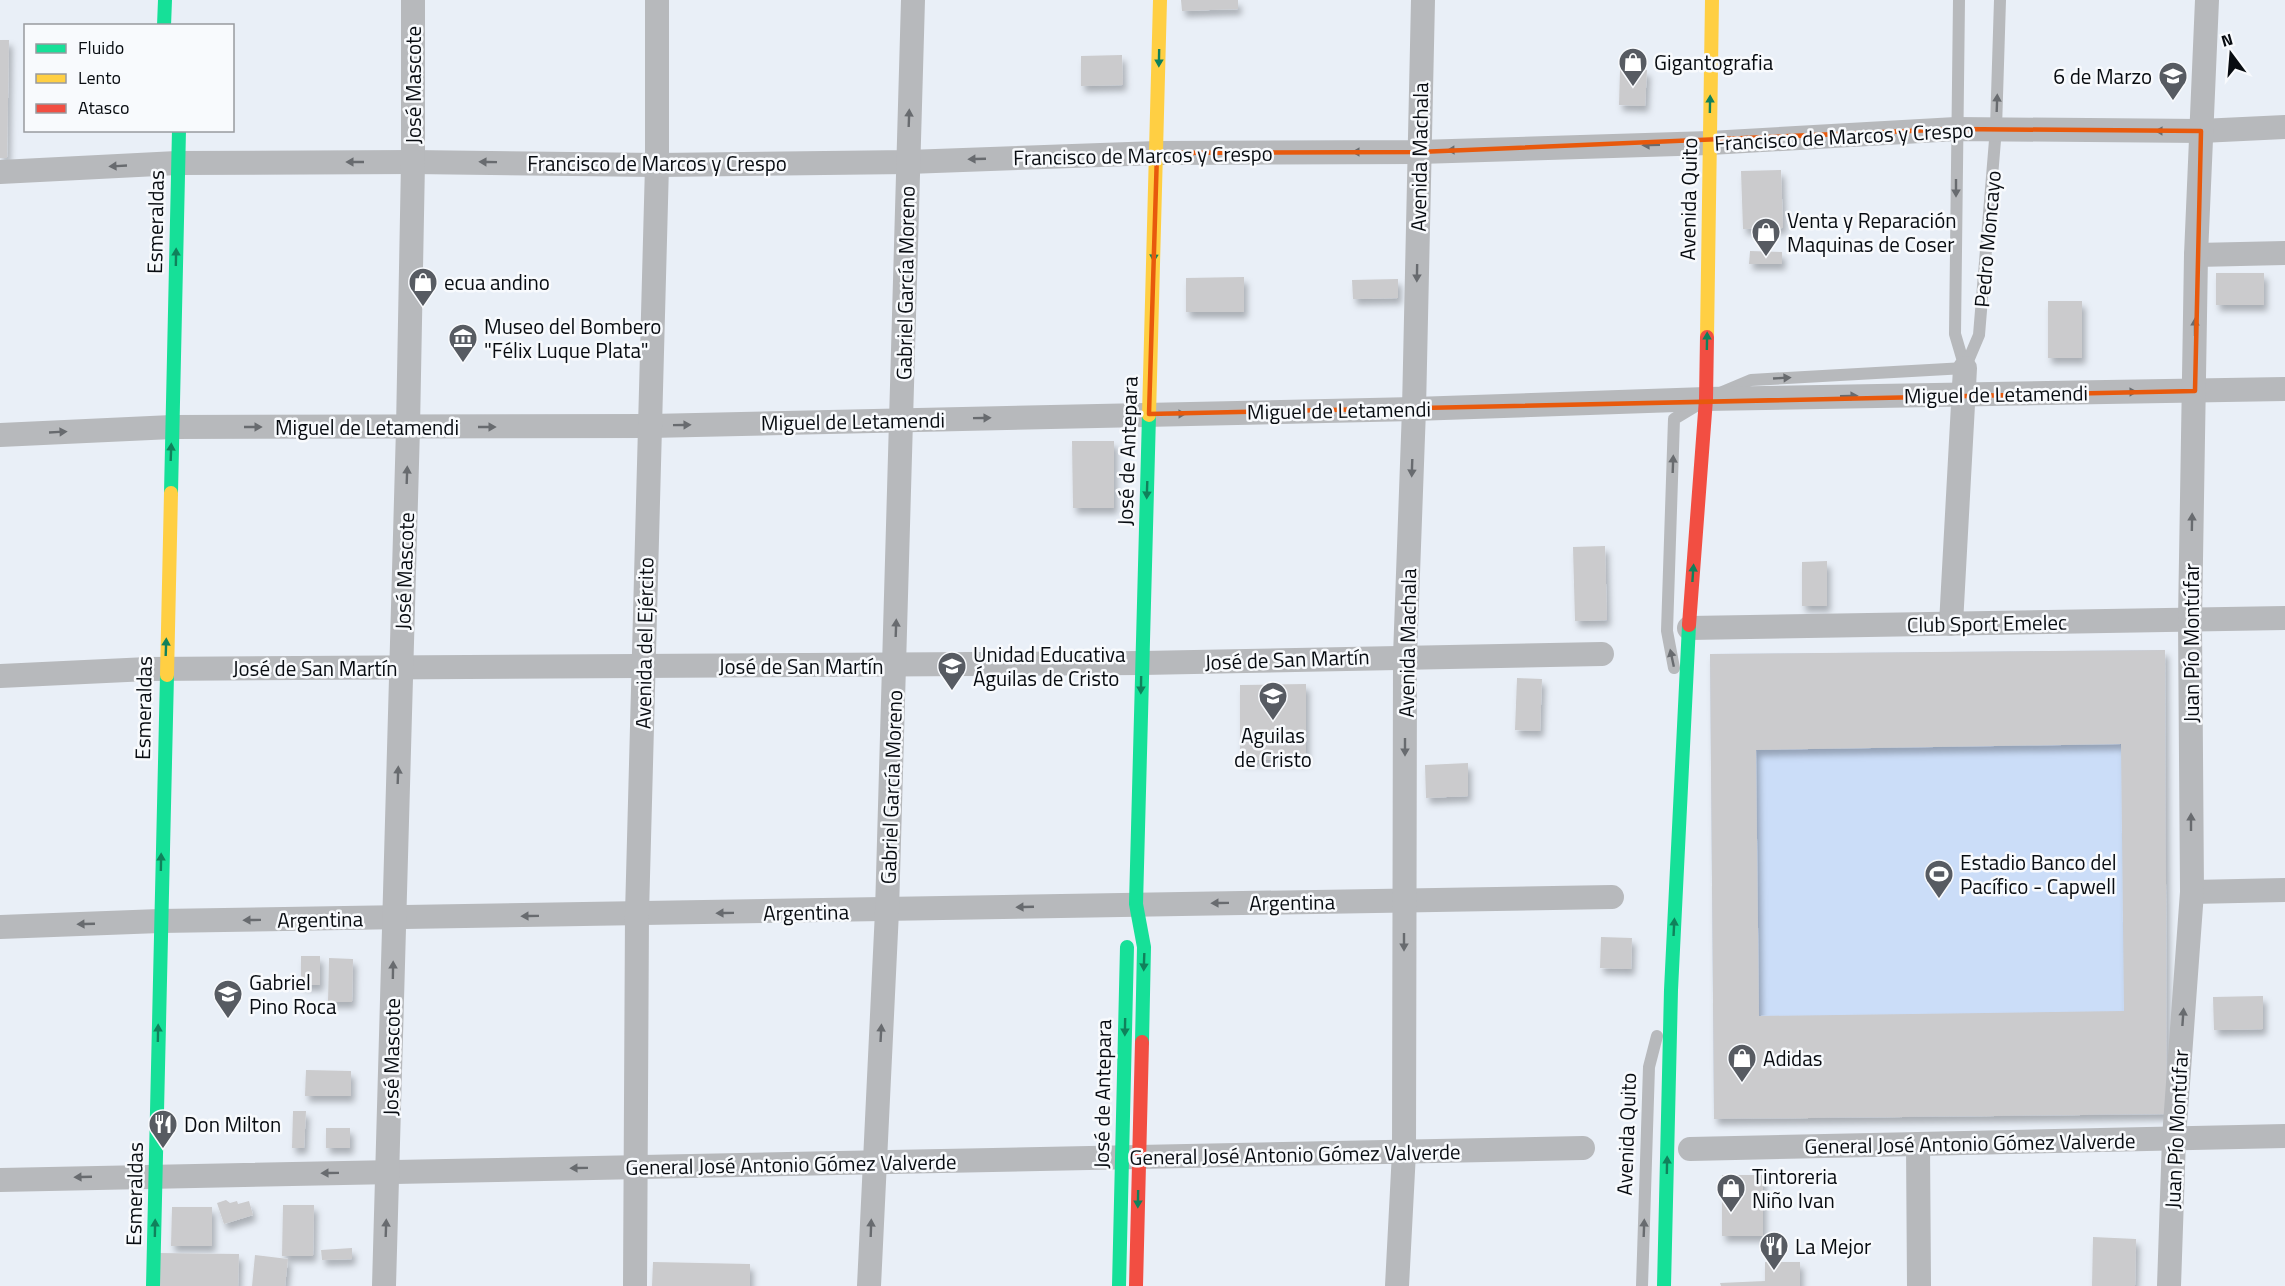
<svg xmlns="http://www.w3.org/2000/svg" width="2285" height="1286" viewBox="0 0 2285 1286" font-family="'Titillium Web',sans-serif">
<defs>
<filter id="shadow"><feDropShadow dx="3.5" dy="6" stdDeviation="3" flood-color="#0004"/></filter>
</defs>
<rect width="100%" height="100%" fill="#e9eff7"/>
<!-- green -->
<polygon fill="#cbddf8" points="2165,650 2167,1114 1714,1119 1710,654"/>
<!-- building -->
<g fill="#cbcbcd" fill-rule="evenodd" filter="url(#shadow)">
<polygon points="1181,0 1238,0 1238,9 1182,11"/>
<polygon points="0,40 9,40 7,158 0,158"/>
<polygon points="1122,55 1123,85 1081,86 1081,56"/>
<polygon points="1620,69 1647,70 1645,106 1619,105"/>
<polygon points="1781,170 1783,228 1743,229 1741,171"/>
<polygon points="1750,251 1782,252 1782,264 1749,264"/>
<rect x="2216" y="273" width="48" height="32"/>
<polygon points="1244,277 1244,312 1186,312 1186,278"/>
<polygon points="1398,279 1398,298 1353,299 1352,280"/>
<rect x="2048" y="301" width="34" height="57"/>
<polygon points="1072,441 1114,441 1114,508 1073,508"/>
<polygon points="1605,546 1607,620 1575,621 1573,547"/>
<polygon points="1827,561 1827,606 1802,606 1802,562"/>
<path d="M2165,650L2167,1114L1714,1119L1710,654ZM2121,744L2124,1011L1759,1016L1756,750Z"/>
<polygon points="1517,678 1542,679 1540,731 1515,730"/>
<polygon points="1306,684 1306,760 1240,760 1240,685"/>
<polygon points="1468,763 1468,796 1426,798 1425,765"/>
<polygon points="1601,937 1632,938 1631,969 1600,968"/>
<rect x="301" y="956" width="19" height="29"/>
<polygon points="329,958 353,959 352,1002 328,1002"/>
<polygon points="2263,996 2263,1029 2214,1030 2213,997"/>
<polygon points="306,1070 351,1071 351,1096 305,1096"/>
<polygon points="293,1111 306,1111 304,1148 292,1148"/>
<rect x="326" y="1128" width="24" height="20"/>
<rect x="1722" y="1175" width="41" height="61"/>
<polygon points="226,1200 230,1203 237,1201 238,1204 249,1201 253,1215 224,1224 217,1203"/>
<polygon points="283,1205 314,1205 313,1256 282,1256"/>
<polygon points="172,1207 212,1207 212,1246 171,1246"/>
<polygon points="2093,1237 2136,1239 2135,1286 2092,1286"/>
<polygon points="352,1248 352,1259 322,1260 321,1250"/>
<polygon points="158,1253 239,1254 238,1286 157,1286"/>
<polygon points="255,1255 288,1259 285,1286 252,1286"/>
<polygon points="653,1262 750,1264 750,1286 652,1286"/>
<polygon points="1765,1262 1800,1262 1800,1286 1721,1286 1720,1283 1765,1281"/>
</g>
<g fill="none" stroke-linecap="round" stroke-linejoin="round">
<!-- lane -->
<g stroke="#b7b9bc" stroke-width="12">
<polyline points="1959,0 1955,334 1965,368"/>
<polyline points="1965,368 1979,335 1996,128 2000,0"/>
<polyline points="1720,393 1751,380 1965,368"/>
<polyline points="1674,668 1667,631 1674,419 1699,404"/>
<polyline points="1642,1286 1649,1067 1657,1036"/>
</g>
<!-- street -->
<g stroke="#b7b9bc" stroke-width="24">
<polyline points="0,172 177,163 413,162 657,165 908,162 1157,153 1419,152 1710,143 1956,129 2201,131 2285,127"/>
<polyline points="2196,255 2285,253"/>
<polyline points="0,435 172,427 650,426 1414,409 1706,399 2285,389"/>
<polyline points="1951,624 1965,368"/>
<polyline points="1689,628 2285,618"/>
<polyline points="0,676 148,669 1142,663 1602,654"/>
<polyline points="2192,892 2285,890"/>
<polyline points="0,927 160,921 1612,897"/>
<polyline points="1918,1144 1919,1286"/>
<polyline points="1690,1149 2285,1136"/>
<polyline points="0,1180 1583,1148"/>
<polyline points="384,1286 408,428 413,162 413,0"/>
<polyline points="635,1286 637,914 657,165 657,0"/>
<polyline points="869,1286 887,911 913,0"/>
<polyline points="1397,1286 1404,1152 1405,656 1414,409 1423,0"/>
<polyline points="2169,1286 2174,1138 2192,892 2190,620 2196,255 2207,0"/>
</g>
<!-- fast -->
<g stroke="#16e098" stroke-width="14">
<polyline points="164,26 165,0"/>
<polyline points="171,493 179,130"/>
<polyline points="1142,1042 1144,947 1136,904 1149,415"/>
<polyline points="153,1286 167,675"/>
<polyline points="1664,1286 1671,990 1689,625"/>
</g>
<!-- slow -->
<g stroke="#ffcf43" stroke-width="14">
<polyline points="1707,337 1712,0"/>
<polyline points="1149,415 1160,0"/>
<polyline points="167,675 171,493"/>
</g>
<!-- jam -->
<g stroke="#f24e42" stroke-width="14">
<polyline points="1689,625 1706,399 1707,337"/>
<polyline points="1136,1286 1142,1042"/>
</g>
<!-- fast-bridge -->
<polyline stroke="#16e098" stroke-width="14" points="1119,1286 1127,947"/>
</g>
<!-- one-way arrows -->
<defs><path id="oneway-solid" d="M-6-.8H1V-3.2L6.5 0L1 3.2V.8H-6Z" transform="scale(1.5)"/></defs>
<g fill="#10815b">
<use href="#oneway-solid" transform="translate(1159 58) rotate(91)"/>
<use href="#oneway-solid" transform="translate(1710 104) rotate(-89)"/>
<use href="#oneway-solid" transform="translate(1154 253) rotate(92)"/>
<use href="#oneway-solid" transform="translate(176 257) rotate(-89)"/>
<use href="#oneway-solid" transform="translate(1707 341) rotate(-89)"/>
<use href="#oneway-solid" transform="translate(171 452) rotate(-88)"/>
<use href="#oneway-solid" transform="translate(1147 490) rotate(92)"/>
<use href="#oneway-solid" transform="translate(1693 573) rotate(-86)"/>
<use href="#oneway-solid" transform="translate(166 647) rotate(-88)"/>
<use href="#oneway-solid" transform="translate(1141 685) rotate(91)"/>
<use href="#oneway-solid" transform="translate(161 862) rotate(-89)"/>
<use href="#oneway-solid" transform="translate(1674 927) rotate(-87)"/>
<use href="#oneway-solid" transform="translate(1144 962) rotate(92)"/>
<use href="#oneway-solid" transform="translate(1125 1027) rotate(91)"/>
<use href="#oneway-solid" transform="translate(158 1033) rotate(-89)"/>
<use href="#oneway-solid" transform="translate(1667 1165) rotate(-89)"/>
<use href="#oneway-solid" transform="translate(1138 1199) rotate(91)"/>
<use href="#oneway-solid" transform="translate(155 1228) rotate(-89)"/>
</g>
<g fill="#686b6f">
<use href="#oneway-solid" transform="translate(1997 103) rotate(-88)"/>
<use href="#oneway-solid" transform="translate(909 118) rotate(-88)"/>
<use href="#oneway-solid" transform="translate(2164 131) rotate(-179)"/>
<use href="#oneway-solid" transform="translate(1651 145) rotate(178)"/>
<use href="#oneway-solid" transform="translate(1456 150) rotate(178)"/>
<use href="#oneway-solid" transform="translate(1361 152) rotate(180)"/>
<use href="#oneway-solid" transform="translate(977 159) rotate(178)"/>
<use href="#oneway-solid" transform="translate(355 162) rotate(180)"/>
<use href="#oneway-solid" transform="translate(488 162) rotate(-179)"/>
<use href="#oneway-solid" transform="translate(118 166) rotate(177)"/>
<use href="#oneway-solid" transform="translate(1956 188) rotate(90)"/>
<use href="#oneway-solid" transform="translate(1417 273) rotate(91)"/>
<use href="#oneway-solid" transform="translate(2195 327) rotate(-90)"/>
<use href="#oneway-solid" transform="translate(1782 378) rotate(-3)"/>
<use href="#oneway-solid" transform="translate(2128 392) rotate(-1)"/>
<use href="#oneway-solid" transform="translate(1849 396) rotate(-1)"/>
<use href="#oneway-solid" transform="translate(1177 414) rotate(-1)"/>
<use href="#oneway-solid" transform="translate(982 418) rotate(-1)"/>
<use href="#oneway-solid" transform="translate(682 425) rotate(-1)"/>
<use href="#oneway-solid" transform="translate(253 427)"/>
<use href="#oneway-solid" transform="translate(487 427)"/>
<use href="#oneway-solid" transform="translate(58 432) rotate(-3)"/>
<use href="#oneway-solid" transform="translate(1673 464) rotate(-88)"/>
<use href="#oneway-solid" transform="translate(1412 468) rotate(92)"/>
<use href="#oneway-solid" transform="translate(407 475) rotate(-88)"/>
<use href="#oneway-solid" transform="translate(2192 522) rotate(-89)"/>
<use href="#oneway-solid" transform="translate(896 628) rotate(-88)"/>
<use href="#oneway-solid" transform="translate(1672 658) rotate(-102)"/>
<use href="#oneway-solid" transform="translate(1405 747) rotate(90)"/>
<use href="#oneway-solid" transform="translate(398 775) rotate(-88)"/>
<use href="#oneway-solid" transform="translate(2191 822) rotate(-90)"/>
<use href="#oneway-solid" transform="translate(1220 903) rotate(179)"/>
<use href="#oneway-solid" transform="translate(1025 907) rotate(178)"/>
<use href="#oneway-solid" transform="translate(725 913) rotate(179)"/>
<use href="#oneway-solid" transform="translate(530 916) rotate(179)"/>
<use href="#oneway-solid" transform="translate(252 920) rotate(179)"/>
<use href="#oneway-solid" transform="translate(86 924) rotate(178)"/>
<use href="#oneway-solid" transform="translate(1404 942) rotate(90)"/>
<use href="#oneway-solid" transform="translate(393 970) rotate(-89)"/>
<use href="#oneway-solid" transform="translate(2183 1017) rotate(-86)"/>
<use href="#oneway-solid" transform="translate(881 1033) rotate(-87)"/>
<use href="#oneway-solid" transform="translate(579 1168) rotate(179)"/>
<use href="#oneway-solid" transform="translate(330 1173) rotate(179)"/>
<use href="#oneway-solid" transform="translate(83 1177) rotate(178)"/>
<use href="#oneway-solid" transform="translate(386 1228) rotate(-88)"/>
<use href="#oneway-solid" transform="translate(871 1228) rotate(-88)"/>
<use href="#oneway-solid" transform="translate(1644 1228) rotate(-88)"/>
</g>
<!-- marked area -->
<path fill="none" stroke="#e8590c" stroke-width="4.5" stroke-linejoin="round" d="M1956,129L2201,131L2195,391L1149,414L1157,153L1419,152Z"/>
<!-- icons -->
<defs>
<g id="shop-pin" transform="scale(1.5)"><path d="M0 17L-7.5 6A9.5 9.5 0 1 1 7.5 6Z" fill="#575b62" stroke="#f8fafd"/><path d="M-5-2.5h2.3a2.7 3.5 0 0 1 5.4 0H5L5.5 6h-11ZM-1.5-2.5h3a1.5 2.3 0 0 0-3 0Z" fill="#fff"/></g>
<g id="university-pin" transform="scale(1.5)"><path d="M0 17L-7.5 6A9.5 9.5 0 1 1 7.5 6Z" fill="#575b62" stroke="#f8fafd"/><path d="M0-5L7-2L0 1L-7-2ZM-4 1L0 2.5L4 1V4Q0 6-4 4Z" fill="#fff"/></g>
<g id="museum-pin" transform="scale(1.5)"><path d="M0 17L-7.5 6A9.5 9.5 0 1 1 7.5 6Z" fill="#575b62" stroke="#f8fafd"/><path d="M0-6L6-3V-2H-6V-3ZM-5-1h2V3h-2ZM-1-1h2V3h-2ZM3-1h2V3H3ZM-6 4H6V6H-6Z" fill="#fff"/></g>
<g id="school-pin" transform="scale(1.5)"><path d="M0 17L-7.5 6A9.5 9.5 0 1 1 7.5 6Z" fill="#575b62" stroke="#f8fafd"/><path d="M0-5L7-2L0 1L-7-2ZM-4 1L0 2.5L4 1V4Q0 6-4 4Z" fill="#fff"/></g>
<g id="stadium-pin" transform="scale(1.5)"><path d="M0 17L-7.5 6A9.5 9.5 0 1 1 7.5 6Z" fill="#575b62" stroke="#f8fafd"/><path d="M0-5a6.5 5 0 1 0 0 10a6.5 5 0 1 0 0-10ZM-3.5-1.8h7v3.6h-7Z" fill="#fff"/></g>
<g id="restaurant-pin" transform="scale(1.5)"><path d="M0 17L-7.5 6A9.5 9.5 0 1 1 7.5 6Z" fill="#575b62" stroke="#f8fafd"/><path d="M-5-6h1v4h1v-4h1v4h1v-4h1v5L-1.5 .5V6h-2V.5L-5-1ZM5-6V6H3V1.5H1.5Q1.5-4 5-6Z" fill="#fff"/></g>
</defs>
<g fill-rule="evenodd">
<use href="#shop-pin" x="1633" y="62"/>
<use href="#university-pin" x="2173" y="76"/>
<use href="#shop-pin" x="1766" y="232"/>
<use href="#shop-pin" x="423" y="282"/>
<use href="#museum-pin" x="463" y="338"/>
<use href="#school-pin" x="952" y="666"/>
<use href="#school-pin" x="1273" y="696"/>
<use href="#stadium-pin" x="1939" y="874"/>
<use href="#school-pin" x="228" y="994"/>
<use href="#shop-pin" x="1742" y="1058"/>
<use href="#restaurant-pin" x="163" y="1124"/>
<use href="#shop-pin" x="1731" y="1188"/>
<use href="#restaurant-pin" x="1774" y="1246"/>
</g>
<g text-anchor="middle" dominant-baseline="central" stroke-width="5" stroke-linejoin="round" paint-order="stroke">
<!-- poi labels -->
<g font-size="21" fill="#080c11" stroke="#f8fafd" text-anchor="start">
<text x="1654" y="62">Gigantografia</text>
<text x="2152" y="76" text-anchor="end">6 de Marzo</text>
<text x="1787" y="220">Venta y Reparación<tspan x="1787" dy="24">Maquinas de Coser</tspan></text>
<text x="444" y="282">ecua andino</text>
<text x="484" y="326">Museo del Bombero<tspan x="484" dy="24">"Félix Luque Plata"</tspan></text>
<text x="973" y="654">Unidad Educativa<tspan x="973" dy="24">Águilas de Cristo</tspan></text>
<text x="1273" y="735" text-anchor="middle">Aguilas<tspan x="1273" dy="24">de Cristo</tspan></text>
<text x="1960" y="862">Estadio Banco del<tspan x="1960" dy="24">Pacífico - Capwell</tspan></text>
<text x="249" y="982">Gabriel<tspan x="249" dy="24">Pino Roca</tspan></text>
<text x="1763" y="1058">Adidas</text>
<text x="184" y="1124">Don Milton</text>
<text x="1752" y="1176">Tintoreria<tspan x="1752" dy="24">Niño Ivan</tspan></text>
<text x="1795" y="1246">La Mejor</text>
</g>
<!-- street labels -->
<g font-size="21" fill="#080c11" stroke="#f8fafd">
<text transform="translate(413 85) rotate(-90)">José Mascote</text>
<text transform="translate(1844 136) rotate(-3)">Francisco de Marcos y Crespo</text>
<text transform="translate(1143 155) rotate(-1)">Francisco de Marcos y Crespo</text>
<text transform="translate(1419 157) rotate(-89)">Avenida Machala</text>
<text x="657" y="163">Francisco de Marcos y Crespo</text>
<text transform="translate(1688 199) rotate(-89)">Avenida Quito</text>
<text transform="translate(155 222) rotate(-89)">Esmeraldas</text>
<text transform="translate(1987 239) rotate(-85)">Pedro Moncayo</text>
<text transform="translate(905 283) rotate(-89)">Gabriel García Moreno</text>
<text transform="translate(1996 394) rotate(-1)">Miguel de Letamendi</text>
<text transform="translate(1339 410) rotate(-1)">Miguel de Letamendi</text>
<text transform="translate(853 421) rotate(-1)">Miguel de Letamendi</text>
<text x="367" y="427">Miguel de Letamendi</text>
<text transform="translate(1127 451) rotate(-88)">José de Antepara</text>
<text transform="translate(404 571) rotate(-88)">José Mascote</text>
<text transform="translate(1987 623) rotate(-1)">Club Sport Emelec</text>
<text transform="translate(644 643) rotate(-89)">Avenida del Ejército</text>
<text transform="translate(1407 643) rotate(-89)">Avenida Machala</text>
<text transform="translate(2191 643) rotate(-90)">Juan Pío Montúfar</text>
<text transform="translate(1287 659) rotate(-2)">José de San Martín</text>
<text x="801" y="666">José de San Martín</text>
<text x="315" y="668">José de San Martín</text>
<text transform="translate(143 708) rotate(-89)">Esmeraldas</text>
<text transform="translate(891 787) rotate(-88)">Gabriel García Moreno</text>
<text transform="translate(1292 902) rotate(-1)">Argentina</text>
<text transform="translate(806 912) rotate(-1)">Argentina</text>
<text transform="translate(320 919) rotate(-1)">Argentina</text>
<text transform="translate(391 1057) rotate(-89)">José Mascote</text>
<text transform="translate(1102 1094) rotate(-89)">José de Antepara</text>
<text transform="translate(2176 1129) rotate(-87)">Juan Pío Montúfar</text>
<text transform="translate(1626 1134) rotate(-88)">Avenida Quito</text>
<text transform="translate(1970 1143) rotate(-1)">General José Antonio Gómez Valverde</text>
<text transform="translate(1295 1154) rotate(-1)">General José Antonio Gómez Valverde</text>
<text transform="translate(791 1164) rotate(-1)">General José Antonio Gómez Valverde</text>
<text transform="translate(134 1194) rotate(-89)">Esmeraldas</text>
</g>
</g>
<!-- legend -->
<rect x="24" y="24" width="210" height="108" fill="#f8fafd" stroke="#989b9f" stroke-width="1.5"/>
<rect x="36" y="44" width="30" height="9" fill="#16e098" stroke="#989b9f" stroke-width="1.5"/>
<text x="78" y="54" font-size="18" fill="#080c11">Fluido</text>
<rect x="36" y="74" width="30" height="9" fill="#ffcf43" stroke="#989b9f" stroke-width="1.5"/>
<text x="78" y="84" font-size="18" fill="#080c11">Lento</text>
<rect x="36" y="104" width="30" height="9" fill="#f24e42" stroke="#989b9f" stroke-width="1.5"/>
<text x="78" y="114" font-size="18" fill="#080c11">Atasco</text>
<!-- north arrow -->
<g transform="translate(2231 54) rotate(344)" stroke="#f8fafd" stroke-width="4.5" paint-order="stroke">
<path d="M0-4.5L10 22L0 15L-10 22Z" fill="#080c11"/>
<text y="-9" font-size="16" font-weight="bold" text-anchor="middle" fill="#080c11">N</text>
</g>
</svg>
